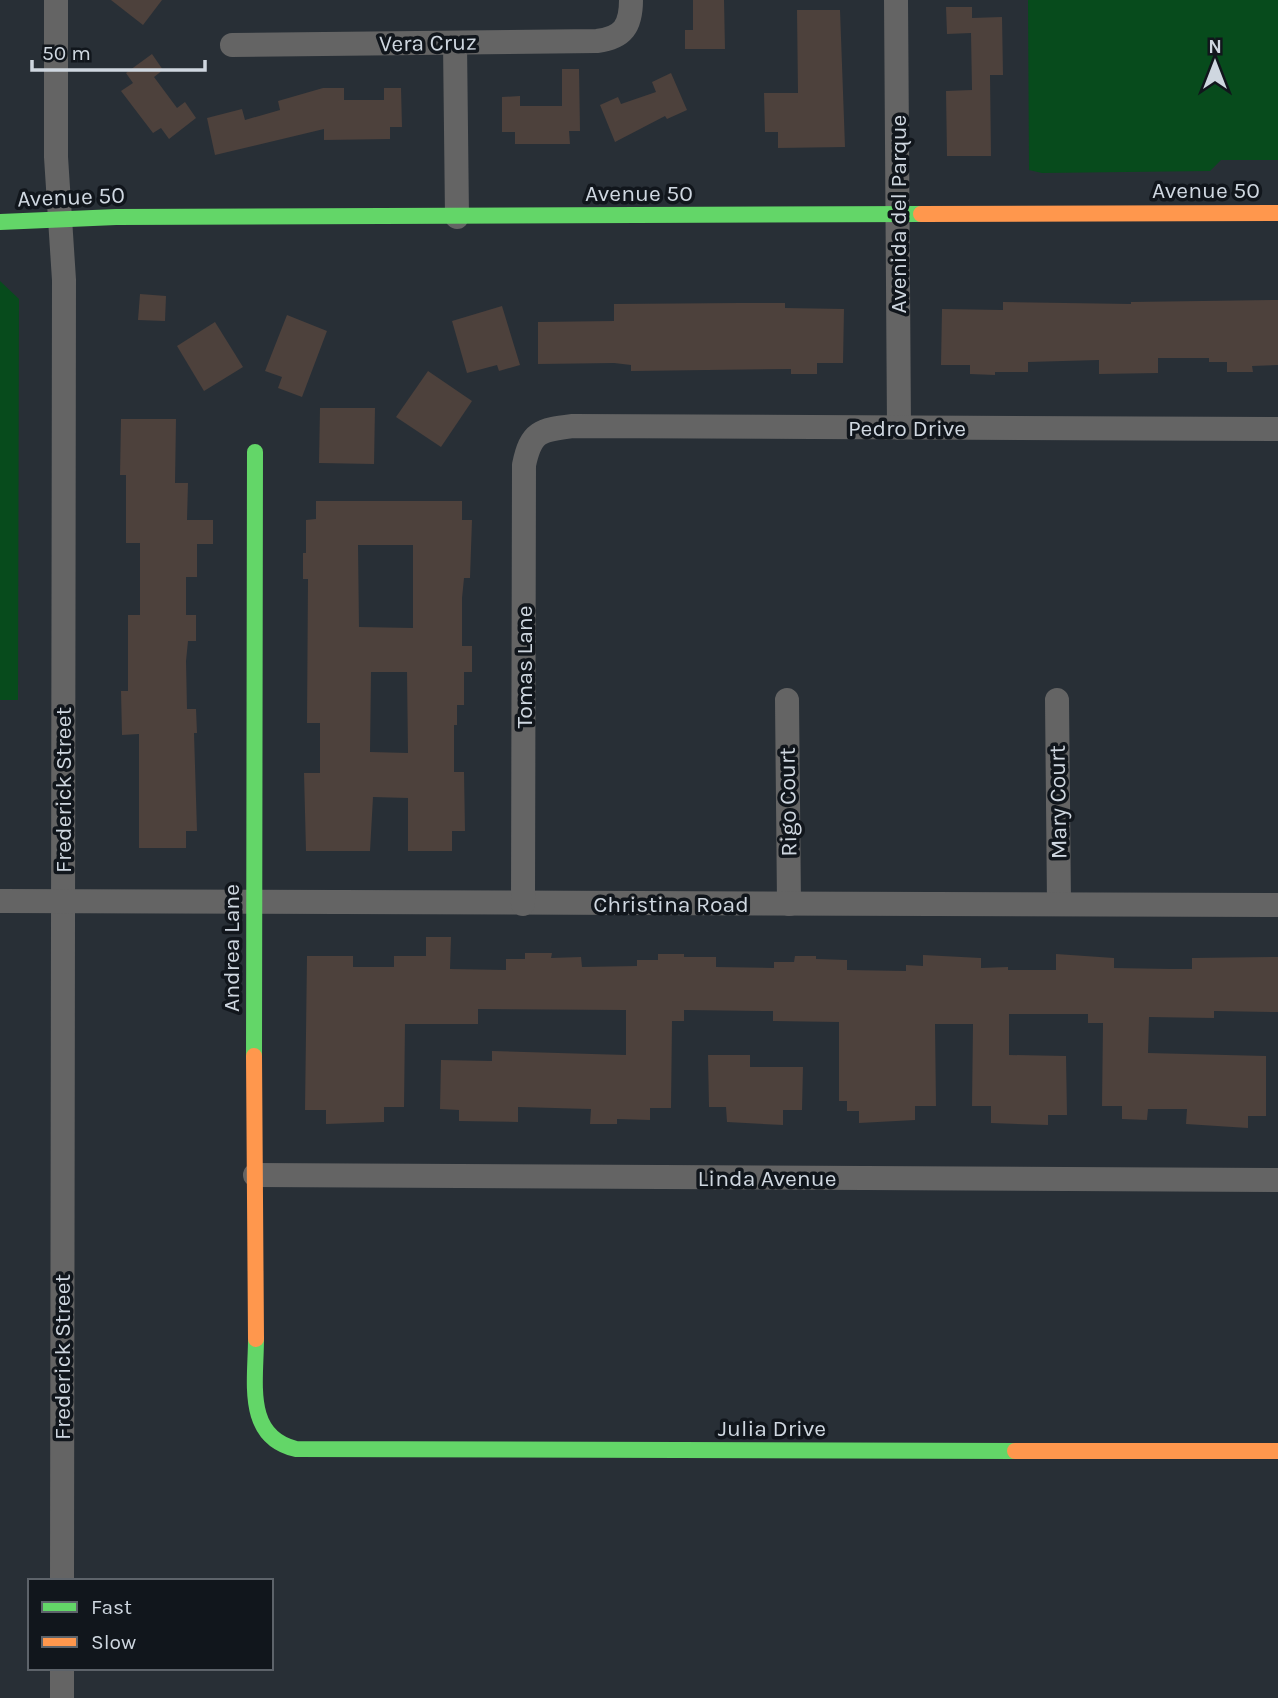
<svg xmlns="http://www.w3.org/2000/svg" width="1278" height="1698" viewBox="0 0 1278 1698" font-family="Karla,sans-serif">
<rect width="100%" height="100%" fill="#282f36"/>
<!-- green -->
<g fill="#074b1c">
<polygon points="1028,0 1278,0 1278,160 1221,160 1210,171 1042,173 1029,170"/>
<polygon points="0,281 19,299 18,700 0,700"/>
</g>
<!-- building -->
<g fill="#4d413c" fill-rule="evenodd">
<polygon points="111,0 162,0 143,25"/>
<polygon points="693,0 724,0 725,49 685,49 685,30 693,30"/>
<polygon points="946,7 972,7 972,18 1002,17 1003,75 990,75 991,156 947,156 946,91 972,90 971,33 947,34"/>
<polygon points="797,10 840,10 845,147 778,148 778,132 765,132 764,93 798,93"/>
<polygon points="152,54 163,70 154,77 177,108 185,102 196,118 169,139 161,128 153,133 121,91 133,83 126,73"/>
<polygon points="562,69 579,69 580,131 569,131 570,144 515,144 515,132 502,132 502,97 520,96 520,106 562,106"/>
<polygon points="671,73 687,110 667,119 665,116 615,142 600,105 618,97 621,104 656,92 652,82"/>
<polygon points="323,88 344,88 344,100 384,100 384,88 401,88 402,127 390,127 390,139 324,140 324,129 215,155 207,118 242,109 245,120 280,110 278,101"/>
<polygon points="140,294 166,296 165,321 138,320"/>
<polygon points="1278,300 1278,365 1252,366 1253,372 1227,372 1227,362 1209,362 1209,358 1158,358 1158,373 1099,374 1099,360 1028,362 1028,372 995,372 995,375 970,374 970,365 941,365 942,309 1003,310 1003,302 1131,304 1131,302"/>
<polygon points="740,303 785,303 785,308 844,309 843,363 817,363 817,374 791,374 791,369 631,371 631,365 614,363 538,364 538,322 614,321 614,304"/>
<polygon points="502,306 520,365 499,371 497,365 467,373 452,321"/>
<polygon points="287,315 327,331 302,397 278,388 282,377 265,371"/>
<polygon points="215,322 243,367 204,391 177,346"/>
<polygon points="428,371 472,401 441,447 396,417"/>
<polygon points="320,408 375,408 374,464 319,463"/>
<polygon points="121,419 176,419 175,483 188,483 187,520 213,520 213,544 197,544 197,577 186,577 186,615 196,615 196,641 188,641 186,661 187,709 196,709 197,733 194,733 197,831 186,831 186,848 139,848 139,734 122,735 121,691 128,691 128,615 140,615 140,543 126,543 126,475 120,475"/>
<path d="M316,501H462V520H472L470,578H464L462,598V646H472V672H464V705H457V725H454V772H464L465,831H452V851H408V798L373,797L370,851H306L304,773H320V723H307L308,579H303V553H306V520L316,519ZM358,545H413V628L359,627ZM371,672H407L408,753L370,752Z"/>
<polygon points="426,937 451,937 450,969 506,970 506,959 525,959 525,953 552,953 551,958 581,957 582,967 637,966 637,960 658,960 658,954 684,954 684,957 716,957 716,967 774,968 774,962 794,962 795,956 816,956 816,959 847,960 847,970 906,971 906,965 923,966 923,955 981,958 981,968 1008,967 1008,970 1056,970 1056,954 1114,958 1114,968 1171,969 1192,969 1192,958 1278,957 1278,1012 1214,1011 1214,1018 1149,1017 1148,1053 1266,1056 1266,1116 1248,1116 1248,1128 1186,1124 1187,1109 1148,1109 1147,1120 1122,1119 1122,1106 1102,1106 1103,1023 1088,1023 1088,1014 1009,1014 1009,1055 1066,1056 1067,1115 1048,1115 1048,1125 991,1123 991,1106 972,1106 973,1024 935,1024 936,1106 915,1106 915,1120 859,1123 859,1111 847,1111 847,1101 839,1101 839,1022 773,1021 773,1011 684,1010 684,1021 672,1021 671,1108 650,1108 650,1120 617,1119 617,1124 590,1124 591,1109 518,1107 518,1122 459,1121 459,1110 440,1109 441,1060 492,1061 492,1051 626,1055 626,1010 478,1009 478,1024 405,1024 404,1107 384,1107 384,1122 326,1124 326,1110 305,1110 307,956 353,956 353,967 394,967 394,956 426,956"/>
<polygon points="708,1055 750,1055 750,1067 803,1067 802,1110 783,1110 783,1125 727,1122 726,1107 709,1107"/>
</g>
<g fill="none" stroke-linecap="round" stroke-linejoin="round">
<!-- street -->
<g stroke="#646464" stroke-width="24">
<polyline points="56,0 56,157 64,280 62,1581"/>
<polyline points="896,0 899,428"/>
<polyline points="455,43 457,217"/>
<path d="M232,45L597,41C623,38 631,26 631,0"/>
<polyline points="787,700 789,904"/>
<polyline points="1057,700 1059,904"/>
<polyline points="0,901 1278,905"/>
<path d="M523,904L524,465C531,431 540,430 573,426L1278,429"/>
<polyline points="255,1175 1278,1180"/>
<polyline points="62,1698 62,1668"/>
</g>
<!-- fast -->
<g stroke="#63d668" stroke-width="16">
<polyline points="0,222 116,217 921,214"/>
<polyline points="254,1056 255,452"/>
<path d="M256,1339C256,1381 244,1437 296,1449L1015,1451"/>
</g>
<!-- slow -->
<g stroke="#ff974d" stroke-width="16">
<polyline points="921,214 1278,213"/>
<polyline points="254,1056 256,1339"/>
<polyline points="1015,1451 1278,1451"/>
</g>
</g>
<g text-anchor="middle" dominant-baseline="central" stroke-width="7" stroke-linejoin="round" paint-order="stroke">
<!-- street labels -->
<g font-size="23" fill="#cfd7e0" stroke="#11161c">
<text transform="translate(428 43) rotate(-1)">Vera Cruz</text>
<text x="1206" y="190">Avenue 50</text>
<text x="639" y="193">Avenue 50</text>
<text transform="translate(71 197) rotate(-2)">Avenue 50</text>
<text transform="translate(898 214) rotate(-90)">Avenida del Parque</text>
<text x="907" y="428">Pedro Drive</text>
<text transform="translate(524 667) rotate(-90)">Tomas Lane</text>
<text transform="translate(63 790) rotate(-90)">Frederick Street</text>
<text transform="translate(788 802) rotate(-91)">Rigo Court</text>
<text transform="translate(1058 802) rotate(-91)">Mary Court</text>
<text x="671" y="904">Christina Road</text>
<text transform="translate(231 948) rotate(-90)">Andrea Lane</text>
<text x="767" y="1178">Linda Avenue</text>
<text transform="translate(62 1357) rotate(-90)">Frederick Street</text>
<text x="772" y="1428">Julia Drive</text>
</g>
</g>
<!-- legend -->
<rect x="28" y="1579" width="245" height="91" fill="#11161c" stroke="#5d636a" stroke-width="2"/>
<rect x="42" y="1602" width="35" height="10" fill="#63d668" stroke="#5d636a" stroke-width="2"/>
<text x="91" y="1614" font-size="21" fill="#cfd7e0">Fast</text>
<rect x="42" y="1637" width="35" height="10" fill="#ff974d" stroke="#5d636a" stroke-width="2"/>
<text x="91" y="1649" font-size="21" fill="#cfd7e0">Slow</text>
<!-- north arrow -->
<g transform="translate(1215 63)" stroke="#11161c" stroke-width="5" paint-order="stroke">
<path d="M0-5L12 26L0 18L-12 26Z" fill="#cfd7e0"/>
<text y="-10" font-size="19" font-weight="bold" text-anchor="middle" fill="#cfd7e0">N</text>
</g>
<!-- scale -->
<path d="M32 60v10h173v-10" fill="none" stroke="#cfd7e0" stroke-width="3.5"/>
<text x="42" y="60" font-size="21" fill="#cfd7e0" stroke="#11161c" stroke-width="5" paint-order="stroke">50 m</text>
</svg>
